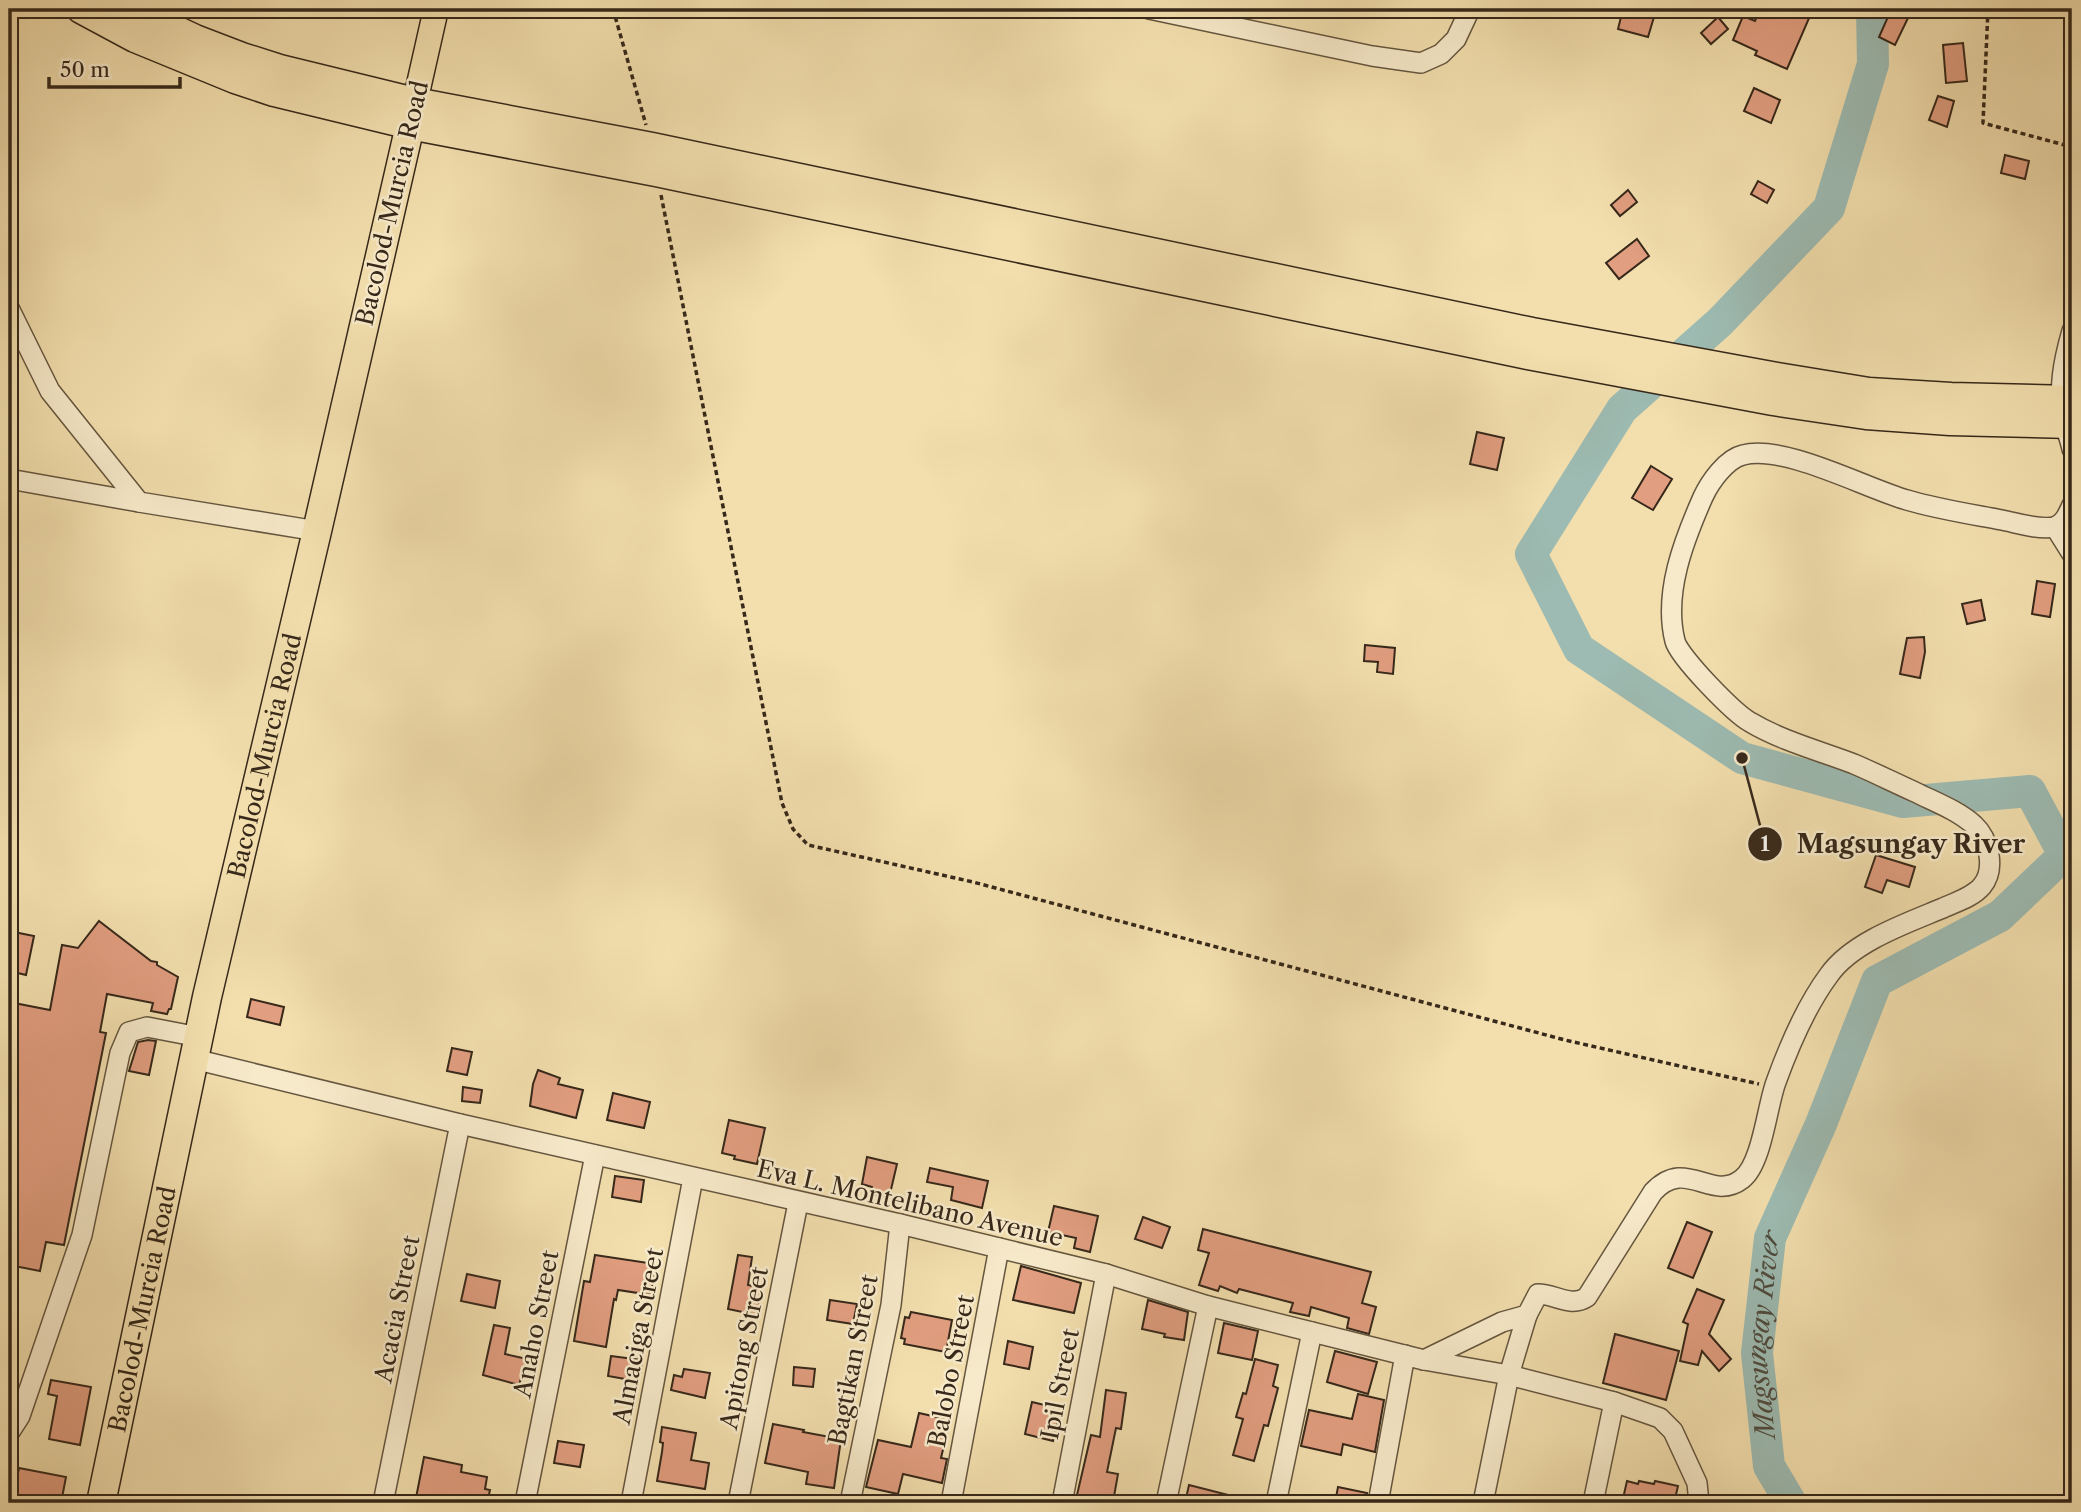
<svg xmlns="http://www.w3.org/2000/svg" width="2081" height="1512" viewBox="0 0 2081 1512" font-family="'Libre Caslon Text',serif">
<rect width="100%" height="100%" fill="#f3dfae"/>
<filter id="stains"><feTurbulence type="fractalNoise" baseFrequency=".00286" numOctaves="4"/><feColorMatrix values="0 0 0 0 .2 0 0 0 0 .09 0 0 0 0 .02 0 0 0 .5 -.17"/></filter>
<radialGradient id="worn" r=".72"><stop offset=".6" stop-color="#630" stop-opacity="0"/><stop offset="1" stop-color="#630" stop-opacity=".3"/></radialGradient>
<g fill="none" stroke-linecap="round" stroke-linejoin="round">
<!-- river -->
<path stroke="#9dbbb2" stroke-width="32" id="s1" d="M1791,1503L1769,1466L1757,1353L1770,1238L1821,1124L1877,981L2000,916L2064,855L2030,791L1903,802L1742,758L1579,649L1531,554L1622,409L1720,322L1829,208L1873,64L1872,9"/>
</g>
<!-- building -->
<g fill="#e19e80" stroke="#36281a" stroke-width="2">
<polygon points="1623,9 1654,17 1648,37 1618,29"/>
<polygon points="1760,9 1813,9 1787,69 1755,55 1757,51 1733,40 1743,16 1755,21"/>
<polygon points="1891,10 1908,18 1895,45 1879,37"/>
<polygon points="1718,17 1728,29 1711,44 1701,33"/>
<polygon points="1963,43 1967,81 1946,83 1943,45"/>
<polygon points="1754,88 1780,100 1771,123 1744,111"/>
<polygon points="1938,96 1954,101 1947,127 1929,120"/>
<polygon points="2005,155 2029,161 2025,179 2001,173"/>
<polygon points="1758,181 1774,190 1767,203 1751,194"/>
<polygon points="1628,190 1637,202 1620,216 1611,205"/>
<polygon points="1637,239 1649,256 1619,279 1606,263"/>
<polygon points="1477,432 1504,438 1497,470 1470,464"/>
<polygon points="1651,466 1672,479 1653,510 1632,498"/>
<polygon points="2037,581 2055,584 2050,617 2032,614"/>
<polygon points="1981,600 1985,620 1967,624 1962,604"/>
<polygon points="1924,637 1925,652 1920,678 1900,674 1907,638"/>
<polygon points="1365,645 1395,648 1393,674 1377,672 1378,662 1364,661"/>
<polygon points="1876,855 1915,867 1909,887 1887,880 1882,893 1865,887"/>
<polygon points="99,921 151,961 157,962 157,965 178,977 171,1009 169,1009 167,1014 151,1011 153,1003 107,994 100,1032 106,1033 64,1245 46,1242 40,1271 9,1265 9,1002 50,1010 62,945 78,948"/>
<polygon points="9,931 34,936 26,975 9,971"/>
<polygon points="251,999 284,1007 280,1025 247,1017"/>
<polygon points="148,1040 156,1041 149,1075 129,1071 138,1042"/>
<polygon points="452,1048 472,1052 467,1075 447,1071"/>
<polygon points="538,1070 560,1078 558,1084 583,1090 576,1118 530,1106 533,1084"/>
<polygon points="463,1087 482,1090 480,1103 462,1101"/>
<polygon points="613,1093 650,1102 644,1128 607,1120"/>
<polygon points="729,1120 765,1128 757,1164 734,1159 735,1156 722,1153"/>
<polygon points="867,1157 897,1164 889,1198 871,1194 872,1187 862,1184"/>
<polygon points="930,1168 988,1181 982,1208 951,1200 953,1187 927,1182"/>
<polygon points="615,1176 644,1180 641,1202 612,1197"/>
<polygon points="1054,1206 1098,1216 1090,1252 1074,1248 1076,1238 1048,1232"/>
<polygon points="1143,1217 1170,1227 1162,1248 1135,1239"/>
<polygon points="1687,1222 1712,1232 1693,1278 1668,1268"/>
<polygon points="1203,1229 1371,1272 1362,1303 1376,1307 1369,1334 1347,1328 1349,1318 1311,1307 1309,1316 1290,1312 1293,1303 1239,1289 1237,1293 1220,1286 1218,1291 1199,1285 1209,1253 1198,1250"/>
<polygon points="595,1255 655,1264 651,1295 618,1290 616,1300 614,1299 606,1347 574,1341 584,1281 590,1282"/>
<polygon points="738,1255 752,1257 748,1285 762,1288 757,1315 728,1309"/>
<polygon points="1021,1266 1081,1283 1074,1313 1013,1300"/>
<polygon points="467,1274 500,1281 495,1308 461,1301"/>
<polygon points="1697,1289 1724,1300 1709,1334 1731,1359 1719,1371 1702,1351 1698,1365 1680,1361 1688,1324 1683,1322"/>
<polygon points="830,1300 857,1304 853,1324 827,1320"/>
<polygon points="1148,1300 1188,1312 1184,1340 1164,1337 1165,1334 1142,1329"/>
<polygon points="911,1312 952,1320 946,1352 904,1344 905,1339 901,1338 905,1317 909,1318"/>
<polygon points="1224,1323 1258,1331 1252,1360 1218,1353"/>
<polygon points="494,1325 510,1328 505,1354 527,1359 519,1385 483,1375"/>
<polygon points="1615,1334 1679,1351 1666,1400 1603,1383"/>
<polygon points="1008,1341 1033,1347 1029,1369 1004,1364"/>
<polygon points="1335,1351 1377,1362 1368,1394 1327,1382"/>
<polygon points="611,1356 642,1360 640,1374 632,1373 631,1380 608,1376"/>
<polygon points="1255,1359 1278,1365 1273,1386 1278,1388 1268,1426 1264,1425 1254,1461 1233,1455 1243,1419 1236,1417 1243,1393 1246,1394"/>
<polygon points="794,1367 815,1369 813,1387 793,1385"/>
<polygon points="684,1369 710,1373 705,1398 671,1390 674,1375 682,1377"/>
<polygon points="51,1380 91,1387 80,1445 49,1439 57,1396 48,1394"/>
<polygon points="1106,1390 1126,1393 1121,1429 1116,1428 1107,1472 1118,1474 1113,1502 1077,1495 1091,1435 1100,1437"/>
<polygon points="1358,1394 1384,1400 1375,1452 1343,1444 1341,1455 1301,1446 1309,1410 1352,1419"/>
<polygon points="1032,1402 1061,1409 1053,1441 1025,1434"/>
<polygon points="919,1413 950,1420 941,1458 947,1459 942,1483 903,1474 898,1494 866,1487 878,1440 911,1447"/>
<polygon points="773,1424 804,1430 803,1432 841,1439 834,1488 806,1484 808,1472 765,1463"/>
<polygon points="662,1427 696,1433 691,1460 709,1463 705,1489 657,1481 662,1452 663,1443 660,1442"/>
<polygon points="558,1441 584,1445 580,1467 554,1463"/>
<polygon points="424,1457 462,1465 461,1472 487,1477 485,1489 490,1490 487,1503 415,1503"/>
<polygon points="19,1468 66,1477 61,1503 12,1503"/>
<polygon points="1627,1481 1638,1484 1639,1481 1654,1484 1655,1481 1678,1486 1674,1503 1622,1503"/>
<polygon points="1189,1485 1240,1498 1239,1503 1185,1503"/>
<polygon points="1338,1487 1367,1493 1366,1503 1335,1503"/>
</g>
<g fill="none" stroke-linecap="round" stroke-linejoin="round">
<!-- minor casing -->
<g stroke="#65563f" stroke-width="22">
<g id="minor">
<polyline points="1149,9 1372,56 1421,63 1441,54 1456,39 1470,9"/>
<polyline points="9,308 50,391 139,502 317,531"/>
<path d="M2072,331C2063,362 2058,389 2064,421C2066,430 2070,439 2072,449"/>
<polyline points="9,479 139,502"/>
<polyline points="2055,527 2072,554"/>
<polyline points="194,1059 460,1124 900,1224 1106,1274 1208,1306 1424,1360 1509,1375 1614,1402 1660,1418 1673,1431 1697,1483 1699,1503"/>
<path d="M1424,1360L1502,1322L1527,1315L1538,1294C1555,1294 1571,1308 1587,1297L1653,1192C1686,1156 1711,1203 1742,1179C1762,1164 1767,1106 1776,1082C1789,1046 1806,1006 1829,975C1852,942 1907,923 1943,908C1956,902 1973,897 1982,886C1996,869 1989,839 1974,825C1957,810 1935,802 1915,792C1895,783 1875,773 1854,764C1820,751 1782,741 1750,722C1734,713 1679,657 1675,641C1663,593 1684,540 1703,497C1710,482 1726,459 1743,455C1784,444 1865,488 1907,500C1937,509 1970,514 2002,520C2017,523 2038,530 2054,527C2064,524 2068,514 2072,505"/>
<polyline points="9,1433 20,1416 82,1235 120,1053 129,1032 147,1027 199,1037"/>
<polyline points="383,1503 460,1124"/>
<polyline points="525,1503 595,1155"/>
<polyline points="631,1503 693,1178"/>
<polyline points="738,1503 798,1203"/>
<polyline points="850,1503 891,1305 900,1224"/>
<polyline points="951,1503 999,1248"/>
<polyline points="1062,1503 1106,1274"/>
<polyline points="1166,1503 1208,1306"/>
<polyline points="1276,1503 1312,1332"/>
<polyline points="1378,1503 1405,1355"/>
<polyline points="1483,1503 1509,1375 1527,1315"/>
<polyline points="1593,1503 1614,1402"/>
</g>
</g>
<!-- major casing -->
<g stroke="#36281a" stroke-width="27">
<polyline id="major" points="415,102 436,9"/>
</g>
<!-- highway casing -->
<g stroke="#36281a" stroke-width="31">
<g id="highway">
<polyline points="81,9 135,38 235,79 274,92 410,125 656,172 1528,355 1773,401 1866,415 1950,421 2072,424"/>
<polyline points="131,9 195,39 242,57 280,69 415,102 652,147 1532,332 1777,377 1869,392 1951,397 2072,400"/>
<path id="s2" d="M101,1503L207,997L317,531L414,108"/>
</g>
</g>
<!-- path -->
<g stroke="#36281a" stroke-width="3.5" stroke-dasharray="5 3.5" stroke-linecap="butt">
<polyline points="613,9 646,125"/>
<polyline points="1988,9 1983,123 2072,147"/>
<polyline points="661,195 782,803 793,829 808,845 973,882 1565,1040 1759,1084"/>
</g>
<!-- minor -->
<use href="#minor" stroke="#f7eaca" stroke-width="19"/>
<!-- major -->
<use href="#major" stroke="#f3dfae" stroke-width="24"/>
<!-- highway -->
<use href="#highway" stroke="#f3dfae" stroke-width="28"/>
</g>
<g text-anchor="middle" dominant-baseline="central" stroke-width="5" stroke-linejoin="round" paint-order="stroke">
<!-- street labels -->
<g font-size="24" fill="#36281a" stroke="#f7eaca">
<text transform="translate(392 203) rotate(-77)">Bacolod-Murcia Road</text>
<text stroke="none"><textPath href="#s2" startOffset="765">Bacolod-Murcia Road</textPath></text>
<text transform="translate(910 1203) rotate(13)">Eva L. Montelibano Avenue</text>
<text stroke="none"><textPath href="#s2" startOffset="198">Bacolod-Murcia Road</textPath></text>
<text transform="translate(397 1309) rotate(-79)">Acacia Street</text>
<text transform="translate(536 1324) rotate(-79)">Anaho Street</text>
<text transform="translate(638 1336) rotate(-79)">Almaciga Street</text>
<text transform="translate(744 1348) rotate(-79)">Apitong Street</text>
<text transform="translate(853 1360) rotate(-79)">Bagtikan Street</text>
<text transform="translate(951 1371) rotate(-79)">Balobo Street</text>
<text transform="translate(1060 1384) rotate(-79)">Ipil Street</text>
</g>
<!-- water labels -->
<g font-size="26" font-style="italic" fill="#504d40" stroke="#f7eaca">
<text stroke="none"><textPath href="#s1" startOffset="175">Magsungay River</textPath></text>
</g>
</g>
<!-- callouts -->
<path fill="none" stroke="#36281a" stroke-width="2.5" d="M1742 758L1765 844"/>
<g fill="#36281a" stroke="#f7eaca" stroke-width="2.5">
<circle cx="1742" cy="758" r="7"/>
<circle cx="1765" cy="844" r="18"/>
</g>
<g font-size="21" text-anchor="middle" font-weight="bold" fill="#fff">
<text x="1765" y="851">1</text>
</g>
<g font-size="26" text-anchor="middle" font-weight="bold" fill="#36281a" stroke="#f7eaca" stroke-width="5" stroke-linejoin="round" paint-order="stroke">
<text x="1911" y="853">Magsungay River</text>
</g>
<!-- margin -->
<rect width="2081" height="1512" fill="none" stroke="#f3dfae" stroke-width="35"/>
<rect x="10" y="10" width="2060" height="1491" fill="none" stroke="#36281a" stroke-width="3.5"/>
<rect x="18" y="18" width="2046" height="1477" fill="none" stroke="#36281a" stroke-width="2"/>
<!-- scale -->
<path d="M49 77v10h131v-10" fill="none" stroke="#36281a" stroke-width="3.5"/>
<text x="60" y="77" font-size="21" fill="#36281a" stroke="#f7eaca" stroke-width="5" paint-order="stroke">50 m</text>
<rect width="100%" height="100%" filter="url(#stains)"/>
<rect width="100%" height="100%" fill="url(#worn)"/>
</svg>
